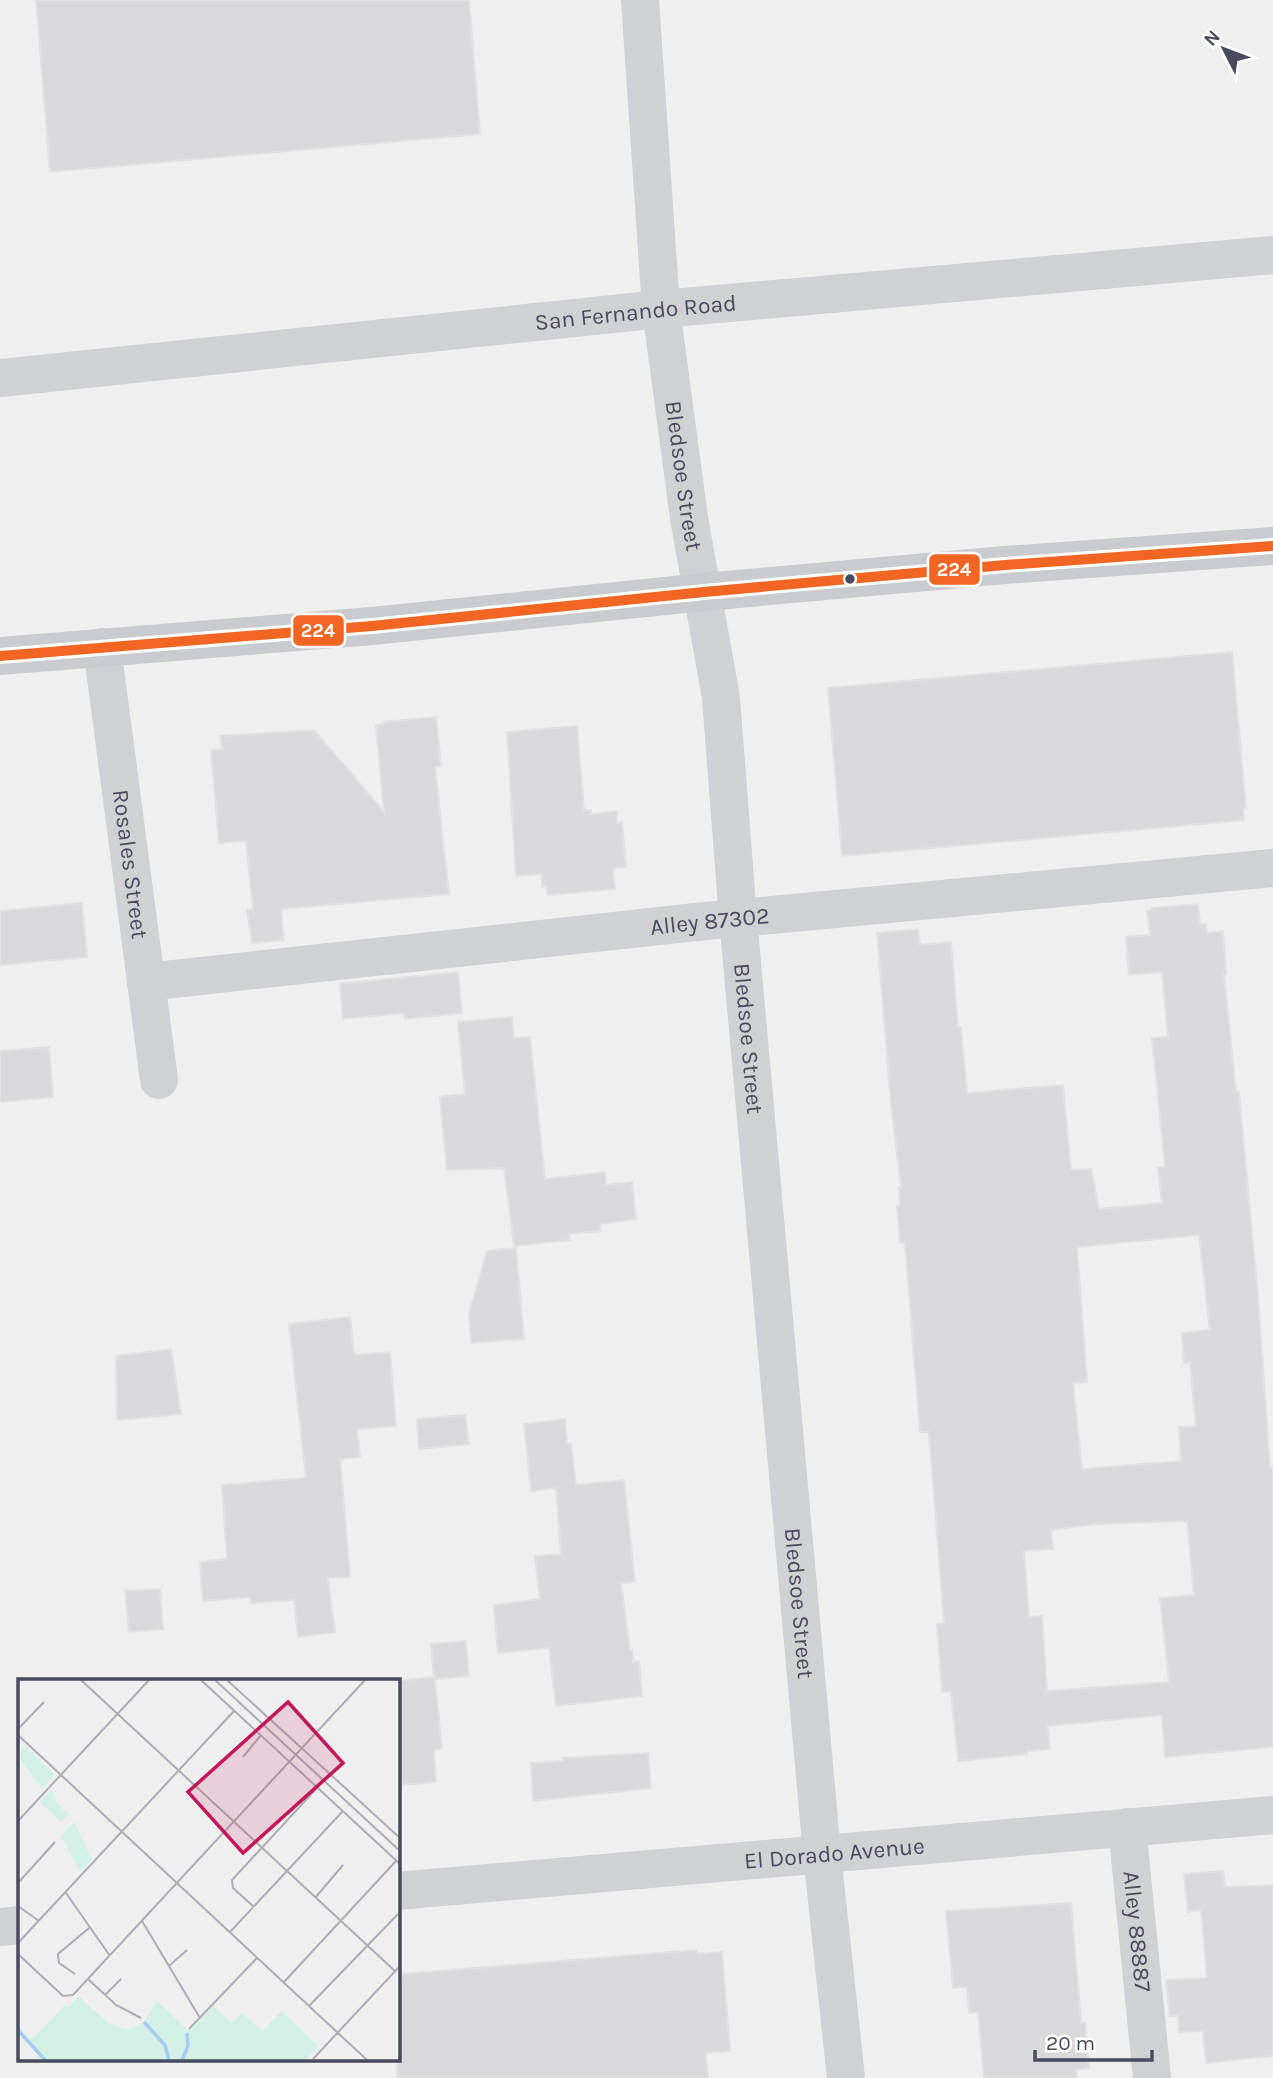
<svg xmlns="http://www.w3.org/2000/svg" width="1273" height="2078" viewBox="0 0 1273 2078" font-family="Karla,sans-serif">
<rect width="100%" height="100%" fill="#f0efef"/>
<!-- building -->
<g fill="#d9d8db" stroke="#e1e1e2" stroke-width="2" fill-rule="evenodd">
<polygon points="36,0 469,0 480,134 50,172"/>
<polygon points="1232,652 1246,808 1243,808 1244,820 842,856 828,688"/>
<polygon points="436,717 441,766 435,767 449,894 281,909 284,940 252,943 247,910 253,909 246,841 219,843 211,750 222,749 220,736 314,730 384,812 376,725 384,724 384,722"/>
<polygon points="577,726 584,810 591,810 591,814 617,811 617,823 622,822 626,867 613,868 615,889 548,895 546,886 542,887 542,874 516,876 507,732"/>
<polygon points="82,903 87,957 0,965 0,911"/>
<path d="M1198,904L1200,924H1206L1207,933L1223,931L1226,974H1224L1234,1073L1236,1092H1239L1258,1297L1270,1468L1273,1467V1747L1165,1757L1162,1715L1048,1726L1050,1749L1027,1751V1754L958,1761L951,1692H942L937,1624L944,1623L929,1432H920L905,1243H900L897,1206H900L899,1187H901L891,1104L877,933L918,929L920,945L951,942L958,1027H961L967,1093L1063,1085L1071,1170L1091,1169L1099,1209L1162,1203L1158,1168L1165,1167L1152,1038L1168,1037L1162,972L1129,975L1126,937L1150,935L1147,911L1152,910L1151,908ZM1199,1235L1210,1330L1182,1333L1184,1363L1190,1362L1196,1426L1179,1427L1181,1461L1082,1469L1073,1383L1087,1382L1077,1247ZM1187,1521L1194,1595L1160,1598L1169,1682L1047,1691L1042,1616L1029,1617L1024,1551L1053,1549L1051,1530L1096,1524Z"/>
<polygon points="458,972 462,1013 405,1019 404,1013 343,1019 340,984"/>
<polygon points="512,1017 514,1038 530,1037 545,1179 605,1172 606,1185 632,1182 636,1219 600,1224 601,1231 569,1234 570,1240 514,1246 504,1168 447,1170 440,1097 465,1094 458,1022"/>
<polygon points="49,1047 53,1097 0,1102 0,1051"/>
<polygon points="516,1248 524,1339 471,1343 469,1314 487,1251"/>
<polygon points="350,1317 354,1355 390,1352 396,1426 357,1429 360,1457 340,1459 350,1577 328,1578 335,1632 298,1637 294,1600 251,1603 250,1597 203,1601 200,1562 227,1559 222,1485 306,1478 289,1324"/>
<polygon points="171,1349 181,1414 117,1420 116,1356"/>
<polygon points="465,1415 469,1444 419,1449 417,1419"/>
<polygon points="565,1419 567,1444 571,1443 576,1485 624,1480 635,1582 621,1583 630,1650 632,1650 633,1662 639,1661 642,1696 556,1706 549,1648 498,1653 494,1605 540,1599 535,1556 561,1554 556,1488 531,1491 524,1424"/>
<polygon points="160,1589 163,1629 129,1632 125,1591"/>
<polygon points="466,1641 469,1676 435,1679 442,1749 434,1750 436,1782 402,1785 402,1781 397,1782 397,1681 434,1677 431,1644"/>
<polygon points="648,1753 651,1788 533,1801 531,1763 564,1761 563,1758"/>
<polygon points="1223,1871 1225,1887 1273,1885 1273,2056 1206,2063 1203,2031 1179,2032 1178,2016 1170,2016 1166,1980 1207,1978 1201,1910 1188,1912 1184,1874"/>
<polygon points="1071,1903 1081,2023 1085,2023 1089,2068 1076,2070 1077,2078 984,2078 978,2012 969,2013 967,1987 953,1988 946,1911"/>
<polygon points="696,1950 697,1954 722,1952 730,2051 706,2053 708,2078 397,2078 397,1980 402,1980 401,1974"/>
</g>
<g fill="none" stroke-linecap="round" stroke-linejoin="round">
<!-- minor -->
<g stroke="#d0d1d5" stroke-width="38">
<path id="s1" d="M640,0L661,309L689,518L721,698L738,918L822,1854L846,2078"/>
<path id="s2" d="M0,378L661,309L1273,255"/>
<path id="s3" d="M102,647L159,1080"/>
<path id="s4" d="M146,982L696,922L1273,868"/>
<path id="s5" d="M1127,1827L1152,2078"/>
<path id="s6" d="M397,1891L1273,1815"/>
<polyline points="0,1927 19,1925"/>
</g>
<!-- major -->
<polyline stroke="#cacbd0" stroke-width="38" points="0,656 372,626 704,592 1005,565 1273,546"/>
<!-- bus-1 casing -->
<g stroke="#fff" stroke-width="16">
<polyline id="bus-1" points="0,656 372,626 704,592 1005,565 1273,546"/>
</g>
<!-- bus-1 -->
<use href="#bus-1" stroke="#f26522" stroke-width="10"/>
</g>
<!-- markers -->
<circle fill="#464b5d" stroke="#fff" stroke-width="2.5" cx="850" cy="579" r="6"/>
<g text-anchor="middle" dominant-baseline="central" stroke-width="5" stroke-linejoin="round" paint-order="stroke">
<!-- street labels -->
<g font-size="23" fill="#464b5d" stroke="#fff">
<text stroke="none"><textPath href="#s2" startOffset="639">San Fernando Road</textPath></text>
<text stroke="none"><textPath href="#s1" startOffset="478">Bledsoe Street</textPath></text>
<text stroke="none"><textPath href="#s3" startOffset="219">Rosales Street</textPath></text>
<text stroke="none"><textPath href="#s4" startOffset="567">Alley 87302</textPath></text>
<text stroke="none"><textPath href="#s1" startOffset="1045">Bledsoe Street</textPath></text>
<text stroke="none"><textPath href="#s1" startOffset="1612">Bledsoe Street</textPath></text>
<text stroke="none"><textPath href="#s6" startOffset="439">El Dorado Avenue</textPath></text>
<text stroke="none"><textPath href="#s5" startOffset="105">Alley 88887</textPath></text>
</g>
</g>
<!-- overview -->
<g transform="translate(18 1679)">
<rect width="382" height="382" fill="#f0efef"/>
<path d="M7,67L37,96L24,110L0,76ZM34,110L40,126L51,135L43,143L22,123ZM56,143L74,180L62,192L43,157ZM61,317L91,345L111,351L126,343L139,322L171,352L195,327L214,344L224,334L244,352L263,332L300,367L288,381H31L20,372L0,346L13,361L46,327L51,328Z" fill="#d2f0e6"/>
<path fill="none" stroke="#a5cbf0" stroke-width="3.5" d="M126,343L147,366L151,381M0,351L27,381M164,381L170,367L169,354"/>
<path fill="none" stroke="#acadb5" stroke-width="2" d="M63,1L377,292M183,1L382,185M197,1L382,172M209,1L382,159M0,50L26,23M0,56L349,381M225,78L243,56M0,142L131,1M0,204L37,163M48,214L92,277M297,219L325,186M0,227L21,242M236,228L215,209L214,201L299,109M124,242L182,339M212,253L325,132M0,264L216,32M0,275L45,317L55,316L347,1M151,287L169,271M57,295L41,284L40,275L71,249M70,300L98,326L123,339M266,303L378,182M87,316L103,300M291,327L380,235M171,350L239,279M295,380L382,287"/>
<path fill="#c2185b" fill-opacity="0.15" stroke="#c2185b" stroke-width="3.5" d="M270,23L325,84L225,174L170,113Z"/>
<rect width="382" height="382" fill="none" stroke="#464b5d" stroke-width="3.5"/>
</g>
<g stroke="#fff" stroke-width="2.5">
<rect x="928" y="553" width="53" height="33" rx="7" fill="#f26522"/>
<rect x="292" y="614" width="53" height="33" rx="7" fill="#f26522"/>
</g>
<g font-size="19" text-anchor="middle" font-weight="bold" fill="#fff">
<text x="954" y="576">224</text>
<text x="318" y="637">224</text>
</g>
<!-- north arrow -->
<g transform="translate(1224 49) rotate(312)" stroke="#ffffff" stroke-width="5" paint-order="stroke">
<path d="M0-5L12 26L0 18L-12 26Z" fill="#464b5d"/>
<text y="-10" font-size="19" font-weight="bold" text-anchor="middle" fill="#464b5d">N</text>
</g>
<!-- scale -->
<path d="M1035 2050v10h117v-10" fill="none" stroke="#464b5d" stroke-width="3.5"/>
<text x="1046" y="2050" font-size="21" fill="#464b5d" stroke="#ffffff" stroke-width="5" paint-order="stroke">20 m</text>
</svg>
